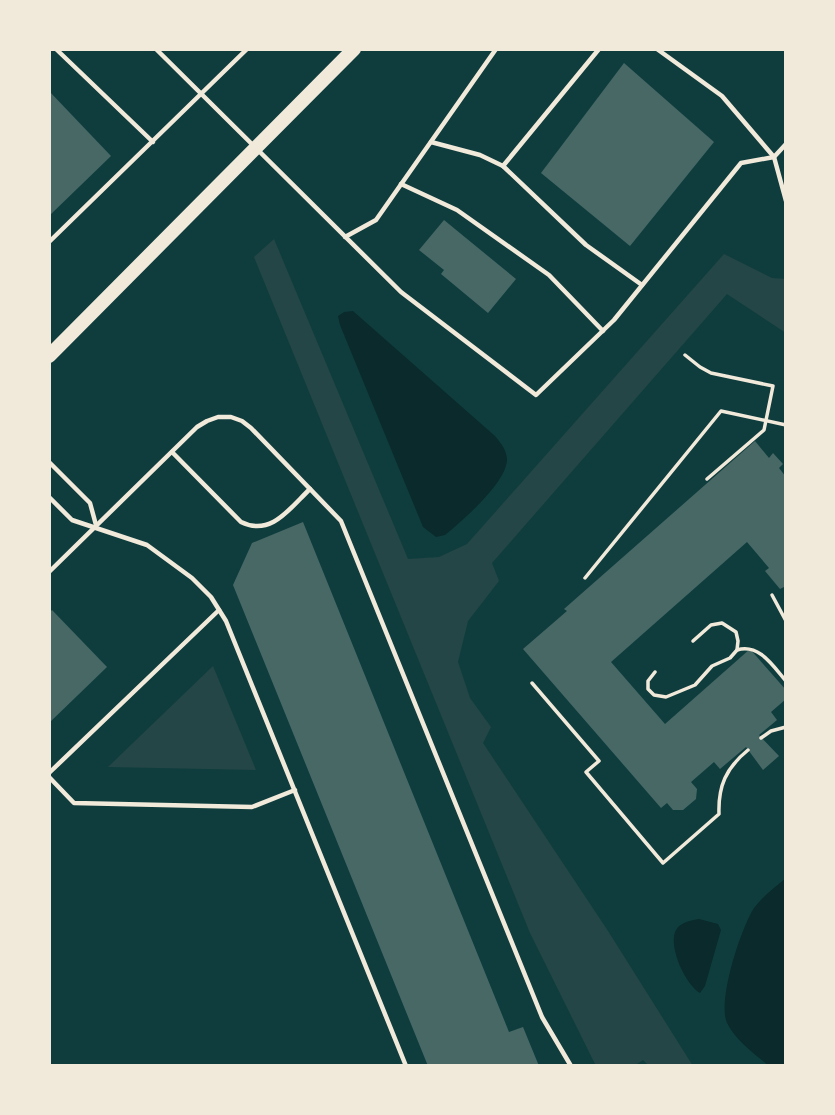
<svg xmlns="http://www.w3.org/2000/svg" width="835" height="1115" viewBox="0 0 835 1115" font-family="Rubik,sans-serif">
<rect width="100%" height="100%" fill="#0f3d3e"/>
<!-- green -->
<g fill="#244646">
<polygon points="274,239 408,559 439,557 467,544 724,254 772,278 786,279 786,333 727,294 492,563 499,581 468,621 458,662 470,698 491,727 483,743 608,931 693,1066 649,1066 643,1060 634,1066 596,1066 530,933 254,257"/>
<polygon points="213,666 256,770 108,767"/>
</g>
<!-- water -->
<g fill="#0a2a2b">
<path d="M353,311L495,436C501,443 507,451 507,460C506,483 462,521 445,535L436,537L423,527L340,325L338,316L344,312Z"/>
<path d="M786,878V1066H769C755,1054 736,1041 727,1023C717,1001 741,928 754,908C763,896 775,887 786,878Z"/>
<path d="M699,919L718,924L721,930L705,986L700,993C686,985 669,949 675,932C678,923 691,920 699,919Z"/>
</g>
<!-- building -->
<g fill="#486865">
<polygon points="624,63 714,142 630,246 541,173"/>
<polygon points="49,91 111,156 49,216"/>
<polygon points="444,220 516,279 488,313 441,274 444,270 419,250"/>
<polygon points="755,441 769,458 773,453 783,464 779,468 786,477 786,586 780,589 765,571 769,568 747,542 611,662 665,724 750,649 786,690 786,699 771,712 777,720 759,735 779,756 763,770 746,747 720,769 714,762 691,782 697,789 696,799 683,810 673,810 667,803 661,808 523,649 567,611 564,609"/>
<polygon points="303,522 509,1032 523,1027 539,1066 428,1066 233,585 252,543"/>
<polygon points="52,610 107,667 49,723 49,613"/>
</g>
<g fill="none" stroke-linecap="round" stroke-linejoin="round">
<!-- path -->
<g stroke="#f1e9da" stroke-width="3.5">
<polyline points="685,355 700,367 711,373 773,386 764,430 707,479"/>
<polyline points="585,578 721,411 786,425"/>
<polyline points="772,595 786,621"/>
<polyline points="693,641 711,625 722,623 736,632 738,641 737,650"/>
<path d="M655,672L648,681V689L654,695L666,697L695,685L712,666L730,658L737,650C759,643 773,666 786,681"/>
<path d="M532,683L599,761L586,772L663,863L719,814C718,786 726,768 748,750"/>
<polyline points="761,738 771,731 786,727"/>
</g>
<!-- service -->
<g stroke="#f1e9da" stroke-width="4.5">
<polyline points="56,49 153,142"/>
<polyline points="156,49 401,292 536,395 614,320 741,163 774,157 786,144"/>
<polyline points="657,49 722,96 774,157 786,201"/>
<polyline points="431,142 480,155 503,166 586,245 642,285"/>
<polyline points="503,166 599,49"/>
<polyline points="401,184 457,210 549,275 603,331"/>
<polyline points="345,237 376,220 496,49"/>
<polyline points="49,242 247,49"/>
<path d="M172,452L241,522C271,537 290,508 310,489"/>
<polyline points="49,462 90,503 96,525"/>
<polyline points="49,497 72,520 147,545 192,578 211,597 226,621 406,1066"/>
<polyline points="49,572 197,427 207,421 218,417 231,417 242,421 251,428 341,521 542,1017 571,1066"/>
<polyline points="49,773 219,610"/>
<polyline points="49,777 74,803 252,807 295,790"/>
</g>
<!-- secondary -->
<polyline stroke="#f1e9da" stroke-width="14" points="49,356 354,49"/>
</g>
<!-- border -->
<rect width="835" height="1115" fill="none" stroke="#f1e9da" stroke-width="102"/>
</svg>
